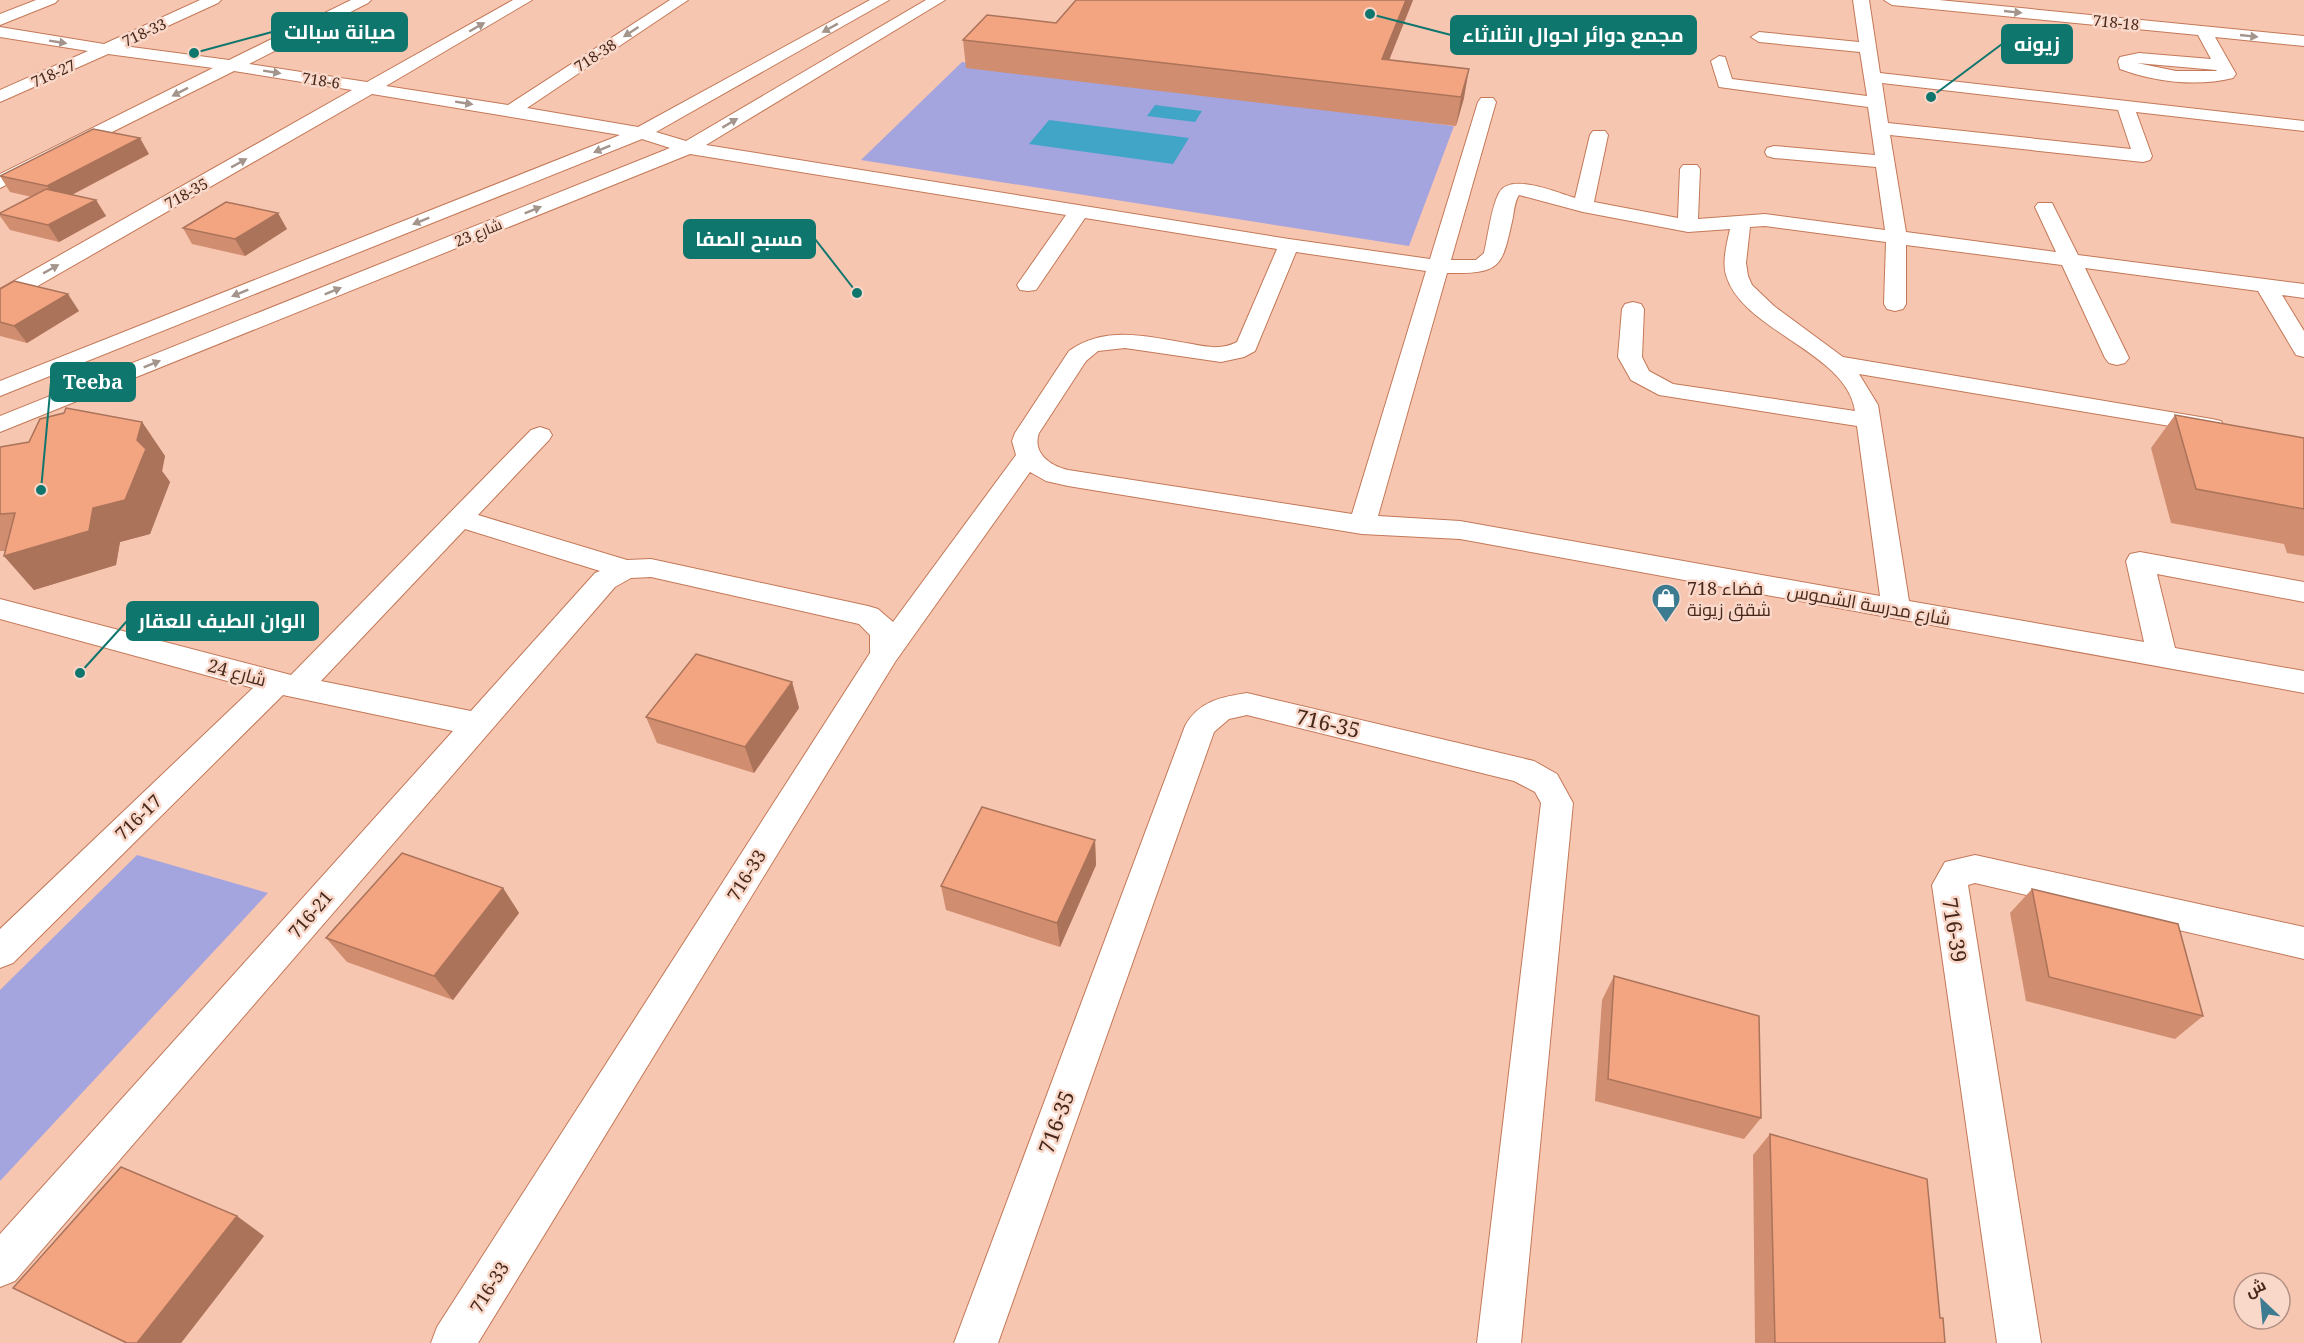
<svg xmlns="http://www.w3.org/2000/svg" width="2304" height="1343" viewBox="0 0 2304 1343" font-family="'Noto Serif',Cairo,serif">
<rect width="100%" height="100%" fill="#f7c6b1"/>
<!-- green -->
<g fill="#a4a4df">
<polygon points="962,62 1454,126 1409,246 861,160"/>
<polygon points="137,855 268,893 0,1181 0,990"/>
</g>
<!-- water -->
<g fill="#40a5c7">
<polygon points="1155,105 1202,111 1195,122 1147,116"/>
<polygon points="1049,120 1189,138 1173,164 1029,144"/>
</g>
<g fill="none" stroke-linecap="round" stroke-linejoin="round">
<!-- minor casing -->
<g stroke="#c37857" stroke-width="2">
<g id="minor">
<polygon points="36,0 58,0 55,3 0,25 0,14"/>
<path d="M200,0H221L218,3L124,46L229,60L351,0H371L368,3L249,64L367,82L513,0H532L386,86L508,105L670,0H688L527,108L638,127L870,0H889L656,132L686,141L926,0H945L706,145L1289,239L1430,259L1478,102L1481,98H1493L1496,102L1451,260H1476L1484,253C1488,237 1491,208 1499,193C1510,172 1558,193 1575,198L1590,135L1593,131H1605L1608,135L1594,202L1678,218L1680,169L1683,165H1697L1700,169L1698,219L1765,214L1885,230L1876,167L1774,158L1767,156L1765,152L1767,148L1774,146L1875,155L1868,107L1719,87L1711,61L1719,56L1725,57L1732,79L1867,96L1860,52L1759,42L1751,37L1759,32L1859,42L1853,0H1869L1880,73L2304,121V131L2136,112L2152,156L2150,160L2143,162L1890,135L1906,232L2056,252L2035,207L2038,203H2052L2078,255L2304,284V298L2282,295L2304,331V357L2296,355L2258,291L2085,268L2129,358L2125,363L2117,365L2109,363L2105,358L2062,265L1906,245V304L1903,309L1895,311L1887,309L1884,304L1886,242L1765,226L1750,227L1746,263L1748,276L1752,285L1774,306L1843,357L2212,419L2221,421L2224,426L2221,431L2212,433L1859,374L1878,405L1909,601L2144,642L2126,561L2130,554L2140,552L2304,582V602L2157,574L2175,648L2304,671V693L1460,539L1362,534L1068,486L1046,481L1030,472L895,662L478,1343H431L437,1327L870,653V635L859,624L651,577L631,578L615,587L15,1281L0,1287V1234L453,731L283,695L13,963L0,968V929L253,688L0,619V599L291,675L531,430L540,427L549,430L552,435L549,440L478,515L627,560L651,559L868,606L878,609L893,622L1016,455L1012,441L1015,433L1069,351C1106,324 1150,337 1192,344C1208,347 1222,350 1237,342L1277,249L1085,218L1036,290L1028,291L1020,290L1017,285L1066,215L690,154L0,432V416L670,148L642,139L0,396V381L620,135L372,94L8,303L0,305V289L352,90L234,71L0,188V174L213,68L108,54L0,102V90L88,51L0,37V27L104,44ZM1882,83L2118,110L2131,149L1888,123ZM1519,195L1583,212L1688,232L1730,229C1727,243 1722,261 1726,275C1742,331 1847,352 1855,411L1673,384L1649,371L1642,357L1644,309L1641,304L1633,302L1625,304L1622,309L1618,357L1631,380L1659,395L1857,426L1880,596L1460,521L1378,516L1447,273C1502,274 1502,267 1513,217C1514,210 1515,201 1519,195ZM1296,252L1426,271L1352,514L1068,470C1050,466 1032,453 1039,433L1086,361L1098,351L1125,348L1221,362L1244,357L1255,351ZM465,529L600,571L595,573L471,711L321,681Z"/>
<path d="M1884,0H1939L2304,36V46L2215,37L2236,74L2233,78C2197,87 2155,82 2120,69L2118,61L2120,57L2139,53L2211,59L2198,35L1892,5ZM2137,63L2216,70L2217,71H2176Z"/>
<path d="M1247,693L1534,761L1557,774L1573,803L1521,1343H1477L1541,803L1535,792L1514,781L1247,715L1229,719L1214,732L998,1343H954L1185,726C1199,701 1221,697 1247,693Z"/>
<polygon points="1975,855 2304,927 2304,959 1975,883 1968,885 2041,1343 1997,1343 1932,885 1945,862"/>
</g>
</g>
<!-- minor -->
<use href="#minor" fill="#fff" fill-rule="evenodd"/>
</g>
<!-- wall -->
<g fill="#d18d6f">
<polygon points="1413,0 1389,60 1464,98 1456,126 966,68 963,40 1056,23"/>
<polygon points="149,154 72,195 96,200 106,216 59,242 10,230 0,216 0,213 32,197 10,192 0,176"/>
<polygon points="183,228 287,229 245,256 192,244"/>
<polygon points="0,289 79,311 27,343 0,336"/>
<polygon points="2175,415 2304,438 2304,556 2287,553 2284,544 2171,523 2151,448"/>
<polygon points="142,422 165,456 162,471 170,482 150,534 120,542 116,565 34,590 4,556 6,551 0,551 0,447"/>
<polygon points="792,682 799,708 754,773 657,743 646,717"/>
<polygon points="1095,840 1096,865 1060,947 946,910 941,886"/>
<polygon points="503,888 519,913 453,1000 347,962 326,938"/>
<polygon points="2032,889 2203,1016 2175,1039 2026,1001 2010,913"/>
<polygon points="1614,976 1761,1118 1744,1139 1595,1101 1602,1000"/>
<polygon points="1770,1134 1940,1318 1945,1343 1755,1343 1753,1155"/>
<polygon points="264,1236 181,1343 125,1343 13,1288"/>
</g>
<!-- shaded-wall -->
<g fill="#aa735a">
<polygon points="1406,0 1413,0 1378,88 1382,59"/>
<polygon points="1469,69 1464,98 1456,126 1461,97"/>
<polygon points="140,138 149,154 58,202 47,186"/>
<polygon points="96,200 106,216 59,242 48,225"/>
<polygon points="278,213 287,229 245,256 235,239"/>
<polygon points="68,294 79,311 27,343 14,326"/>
<polygon points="142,422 165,456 162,471 170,482 150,534 120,542 116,565 34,590 4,556 93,508 137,440"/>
<polygon points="792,682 799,708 754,773 745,747"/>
<polygon points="1095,840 1096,865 1060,947 1057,923"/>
<polygon points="503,888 519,913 453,1000 434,976"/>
<polygon points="237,1216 264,1236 181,1343 137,1343"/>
</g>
<!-- building -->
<g fill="#f3a481" stroke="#aa735a" stroke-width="1.5">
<polygon points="1076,0 1406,0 1382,59 1469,69 1461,97 963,40 987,15 1056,23"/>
<polygon points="93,129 140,138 47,186 0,176"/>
<polygon points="46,189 96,200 48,225 0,214 0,213"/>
<polygon points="226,202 278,213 235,239 183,228"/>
<polygon points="14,281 68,294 14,326 0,322 0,289"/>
<polygon points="66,408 142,422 137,440 146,449 125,500 93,508 89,531 4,556 15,513 0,514 0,447 29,442 40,419 64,413"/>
<polygon points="2175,415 2304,438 2304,509 2196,489"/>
<polygon points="696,654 792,682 745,747 646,717"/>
<polygon points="982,807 1095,840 1057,923 941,886"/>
<polygon points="402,853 503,888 434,976 326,938"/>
<polygon points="2032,889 2178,924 2203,1016 2049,977"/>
<polygon points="1614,976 1759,1016 1761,1118 1608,1079"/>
<polygon points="1770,1134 1927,1179 1940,1318 1943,1318 1945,1343 1775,1343"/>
<polygon points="121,1167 237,1216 137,1343 127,1343 13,1288"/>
</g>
<!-- one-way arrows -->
<defs><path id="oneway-solid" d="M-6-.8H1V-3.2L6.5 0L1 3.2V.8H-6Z" transform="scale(1.5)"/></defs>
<g fill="#a3948c">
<use href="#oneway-solid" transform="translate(2013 12) rotate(6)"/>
<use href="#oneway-solid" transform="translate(477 27) rotate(-30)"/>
<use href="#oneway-solid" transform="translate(830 28) rotate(151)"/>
<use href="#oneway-solid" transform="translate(631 32) rotate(147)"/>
<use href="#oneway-solid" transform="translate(2249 36) rotate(6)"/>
<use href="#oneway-solid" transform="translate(58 42) rotate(9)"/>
<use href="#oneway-solid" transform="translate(272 72) rotate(9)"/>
<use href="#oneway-solid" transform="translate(180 92) rotate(153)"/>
<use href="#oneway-solid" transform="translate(464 103) rotate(9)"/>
<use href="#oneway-solid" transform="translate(730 123) rotate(-31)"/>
<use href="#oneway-solid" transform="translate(602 149) rotate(158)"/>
<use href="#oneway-solid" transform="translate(239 163) rotate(-29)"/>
<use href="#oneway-solid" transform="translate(533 210) rotate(-22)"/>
<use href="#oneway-solid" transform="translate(421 221) rotate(158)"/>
<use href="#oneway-solid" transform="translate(51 269) rotate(-29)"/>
<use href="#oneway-solid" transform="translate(333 291) rotate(-22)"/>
<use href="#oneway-solid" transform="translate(240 293) rotate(158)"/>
<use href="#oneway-solid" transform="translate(152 364) rotate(-22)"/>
</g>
<!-- icons -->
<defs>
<g id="shop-pin" transform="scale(1.5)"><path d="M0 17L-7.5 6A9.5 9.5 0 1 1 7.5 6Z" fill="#3d7b91" stroke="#f9d7c9"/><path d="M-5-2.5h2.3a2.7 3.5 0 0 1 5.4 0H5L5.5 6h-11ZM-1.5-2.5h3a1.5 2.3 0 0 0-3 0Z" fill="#fff"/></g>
</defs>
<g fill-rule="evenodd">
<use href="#shop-pin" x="1666" y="598"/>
</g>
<g text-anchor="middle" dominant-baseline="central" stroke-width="5" stroke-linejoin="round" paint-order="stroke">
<!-- far-street labels -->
<g font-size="15" fill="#47281a" stroke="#f9d7c9">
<text transform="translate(2116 22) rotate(6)">718-18</text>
<text transform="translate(144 32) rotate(-25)">718-33</text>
<text transform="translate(595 55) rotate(-33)">718-38</text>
<text transform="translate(53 73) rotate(-24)">718-27</text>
<text transform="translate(321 80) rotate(9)">718-6</text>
<text transform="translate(186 193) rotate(-29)">718-35</text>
<text transform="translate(478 232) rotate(-22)">شارع 23</text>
</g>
<!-- poi labels -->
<g font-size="18" fill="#47281a" stroke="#f9d7c9" text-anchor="start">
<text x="1687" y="588">فضاء 718<tspan x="1687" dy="21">شقق زيونة</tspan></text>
</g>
<!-- street labels -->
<g font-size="18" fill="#47281a" stroke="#f9d7c9">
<text transform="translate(1869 604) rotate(10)">شارع مدرسة الشموس</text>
<text transform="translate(237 672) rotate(15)">شارع 24</text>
<text transform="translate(138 817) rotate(-44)">716-17</text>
<text transform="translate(746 875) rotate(-58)">716-33</text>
<text transform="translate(310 914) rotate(-49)">716-21</text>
<text transform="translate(489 1287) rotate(-58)">716-33</text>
</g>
<!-- near-street labels -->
<g font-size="21" fill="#47281a" stroke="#f9d7c9">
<text transform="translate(1328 723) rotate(13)">716-35</text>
<text transform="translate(1955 930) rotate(81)">716-39</text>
<text transform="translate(1056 1122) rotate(-70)">716-35</text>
</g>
</g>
<!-- callouts -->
<path fill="none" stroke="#0f766e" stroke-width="2" d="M194 53L272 32M1370 14L1451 35M1931 97L2002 44M857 293L815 239M41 490L51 382M80 673L127 621"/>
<g fill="#0f766e" stroke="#f9d7c9" stroke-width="2">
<circle cx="194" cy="53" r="6"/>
<circle cx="1370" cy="14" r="6"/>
<circle cx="1931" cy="97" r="6"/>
<circle cx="857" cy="293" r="6"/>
<circle cx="41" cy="490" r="6"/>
<circle cx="80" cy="673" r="6"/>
</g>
<g fill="#0f766e" stroke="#0f766e" stroke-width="2">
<rect x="272" y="13" width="135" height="38" rx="6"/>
<rect x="1451" y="16" width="245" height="38" rx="6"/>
<rect x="2002" y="25" width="70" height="38" rx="6"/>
<rect x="684" y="220" width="131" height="38" rx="6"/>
<rect x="51" y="363" width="84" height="38" rx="6"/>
<rect x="127" y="602" width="191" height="38" rx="6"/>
</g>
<g font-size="20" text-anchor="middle" font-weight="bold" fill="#fff">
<text x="340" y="39">صيانة سبالت</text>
<text x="1573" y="42">مجمع دوائر احوال الثلاثاء</text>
<text x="2037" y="51">زيونه</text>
<text x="749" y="246">مسبح الصفا</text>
<text x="93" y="389">Teeba</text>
<text x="222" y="628">الوان الطيف للعقار</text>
</g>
<!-- north arrow -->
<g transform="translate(2262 1301) rotate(334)"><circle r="28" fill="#f9d7c9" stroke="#b29183" stroke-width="1.5"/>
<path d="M0-4.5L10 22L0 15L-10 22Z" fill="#3d7b91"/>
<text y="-9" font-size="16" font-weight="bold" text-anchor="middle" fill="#47281a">ش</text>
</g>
</svg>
